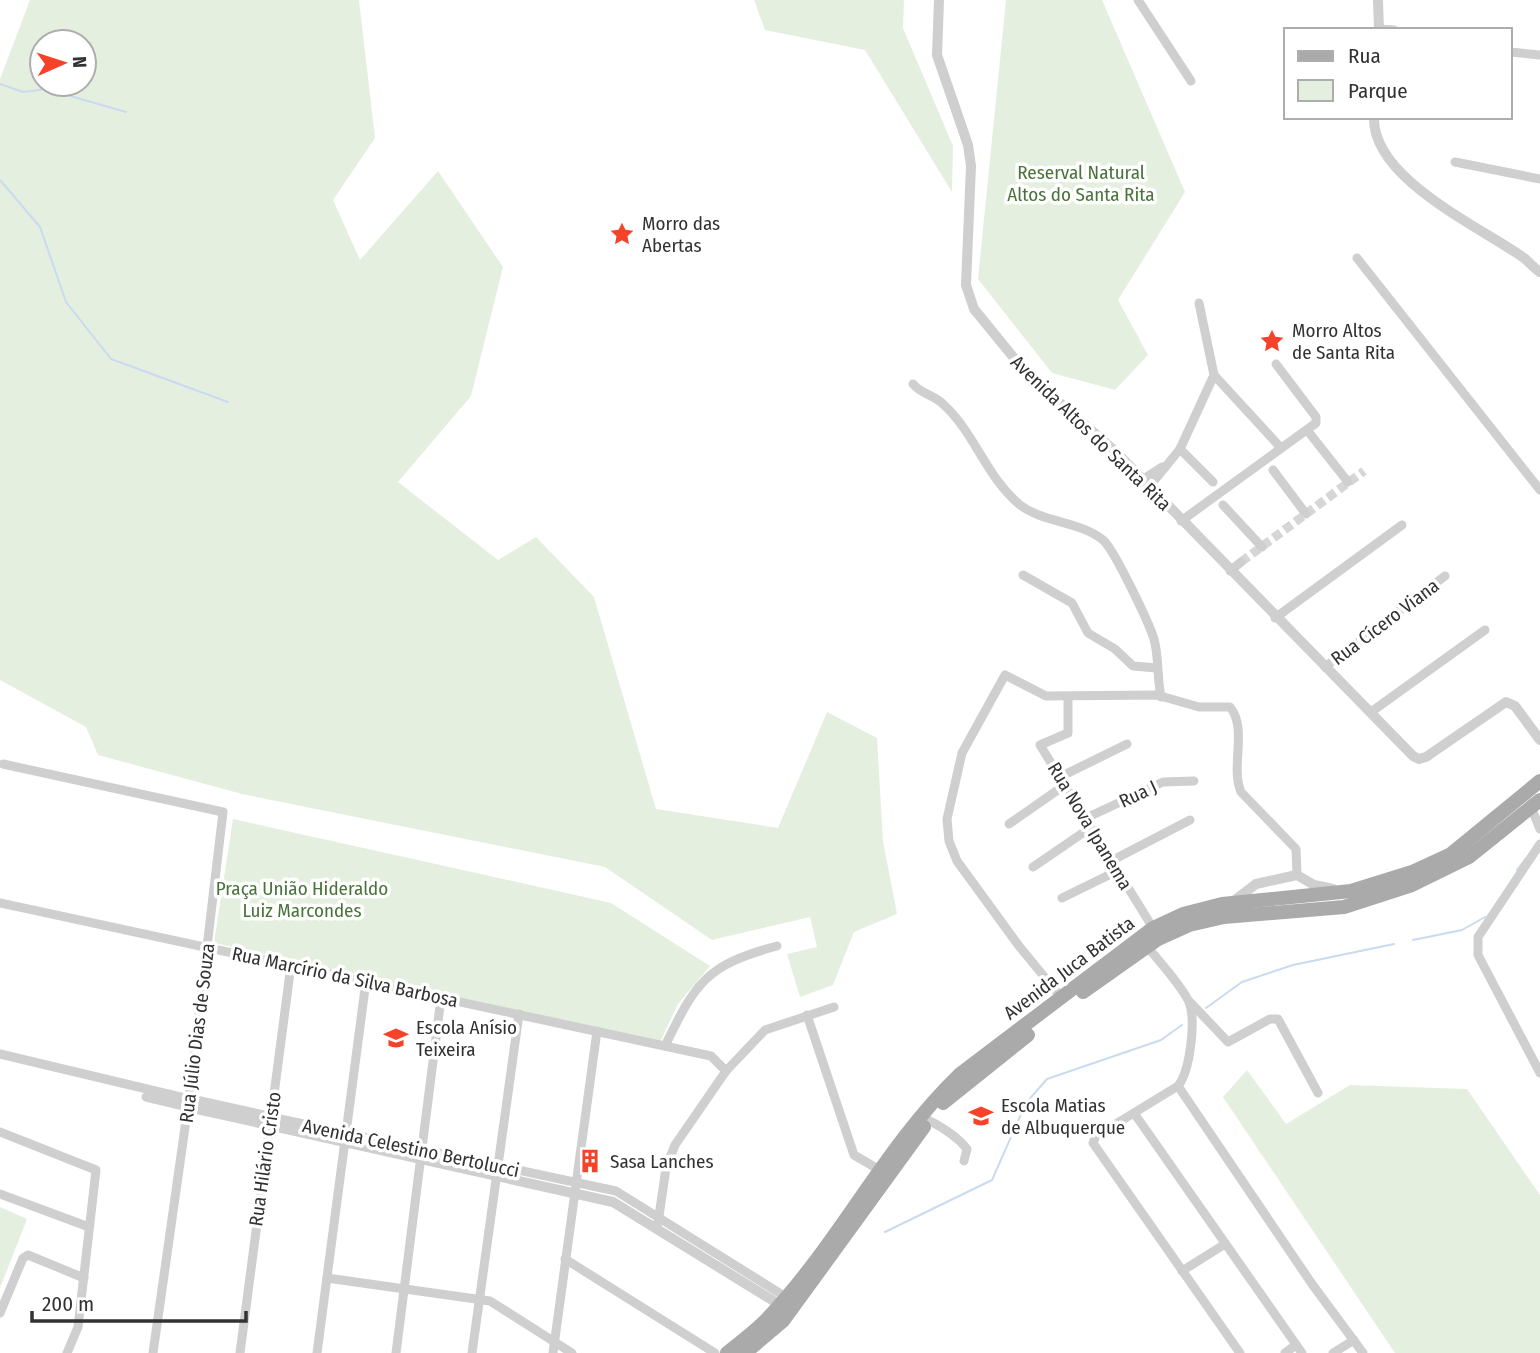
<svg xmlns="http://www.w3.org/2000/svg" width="1540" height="1353" viewBox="0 0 1540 1353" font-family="'Fira Sans Condensed',sans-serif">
<rect width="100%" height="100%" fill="#fff"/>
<!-- green -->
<g fill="#e5efdf" fill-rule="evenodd">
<path d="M30,0H359L375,138L333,200L360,260L438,171L503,267L471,396L398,482L498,560L536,537L594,597L656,809L778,828L827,712L877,738L883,841L897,914L854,932L833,985L800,997L787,954L817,947L810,917L712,940L605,867L242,794L98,755L86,727L0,680V79ZM42,42H84V84H42Z"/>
<polygon points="754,0 904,0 903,28 953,146 952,192 865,50 765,30"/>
<polygon points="1006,0 1102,0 1185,192 1118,300 1148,355 1115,390 1052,373 978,279"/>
<polygon points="233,819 611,903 710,966 678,1004 660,1042 214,943"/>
<polygon points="1247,1070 1286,1124 1350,1085 1467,1089 1540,1195 1540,1353 1395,1353 1223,1097"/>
<polygon points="0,1207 27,1219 0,1288"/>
</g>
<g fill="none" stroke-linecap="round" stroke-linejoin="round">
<!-- stream -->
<g stroke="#cadaf0" stroke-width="2">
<polyline points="0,84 23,92 46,89 126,112"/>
<polyline points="0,180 40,227 66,302 111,359 228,402"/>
<polyline points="1517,870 1526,858"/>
<polyline points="1413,940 1462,930 1485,917"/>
<polyline points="1206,1008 1242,982 1293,965 1394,944"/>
<polyline points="885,1232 992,1180 1026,1103 1047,1079 1161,1040 1182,1025"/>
</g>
<!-- minor-tunnel -->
<polyline stroke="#d6d6d6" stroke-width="9" stroke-dasharray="9 4.5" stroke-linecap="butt" points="1241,562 1364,471"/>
<!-- minor -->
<g stroke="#cfcfcf" stroke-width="9">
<polyline points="1138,0 1191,81"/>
<polyline points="1379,29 1394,30"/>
<polyline points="1510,52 1540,55"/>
<polyline points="1455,162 1540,179"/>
<polyline points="1357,258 1540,490"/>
<polyline points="1214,375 1281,448"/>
<path d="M913,384C921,394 934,395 943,404C975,433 986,477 1020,505C1044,523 1080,521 1103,540C1114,549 1149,623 1154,639C1159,657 1157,678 1161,697"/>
<polyline points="1307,430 1348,482"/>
<polyline points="1180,449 1213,482"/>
<polyline points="1273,470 1306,514"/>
<polyline points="1142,480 1162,467"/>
<polyline points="1149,487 1180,449 1214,375 1199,303"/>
<polyline points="1223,505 1262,547"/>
<polyline points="1181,521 1316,423 1316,417 1276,364"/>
<polyline points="1230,571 1241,562"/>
<polyline points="1023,575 1072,603 1088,633 1115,649 1133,666 1157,668"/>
<polyline points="1275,618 1402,525"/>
<polyline points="1325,667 1445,576"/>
<polyline points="1068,697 1068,733 1040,745 1153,928"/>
<polyline points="1371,712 1485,630"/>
<polyline points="3,764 223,812 189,1099 153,1353"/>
<polyline points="1060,777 1127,744"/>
<polyline points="1531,807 1540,829"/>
<polyline points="1084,819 1163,782 1194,781"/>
<polyline points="1009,824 1065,785"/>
<polyline points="1540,844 1478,937 1478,955 1540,1073"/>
<polyline points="1111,861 1190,820"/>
<polyline points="1033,867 1090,828"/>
<polyline points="1062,898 1117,871"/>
<polyline points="0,903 711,1056 726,1071"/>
<path d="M1147,946C1160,963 1178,981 1188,1000C1197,1018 1190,1071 1178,1086L1096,1136L1093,1143L1240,1353"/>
<path d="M1061,997L1019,946L957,861L949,841L947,819L962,753L1005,675L1046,696L1157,695L1199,707H1230C1248,729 1230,767 1241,792L1296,849L1297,875"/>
<polyline points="1190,1002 1228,1042 1270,1019 1278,1019 1318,1093"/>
<polyline points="807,1015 854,1155 878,1169"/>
<path d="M665,1046C696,982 706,965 777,946"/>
<polyline points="0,1054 189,1099"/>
<polyline points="1178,1086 1312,1284 1363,1353"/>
<polyline points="146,1097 188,1107"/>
<polyline points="1134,1113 1302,1353"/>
<polyline points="271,1117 616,1191 789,1299"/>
<path d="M928,1120C942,1127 957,1136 967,1149L964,1161"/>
<polyline points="0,1132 96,1170 78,1327 67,1353"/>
<polyline points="0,1194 89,1227"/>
<polyline points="658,1223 666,1168 675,1145 726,1071 765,1030 834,1007"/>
<polyline points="565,1259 715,1353"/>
<polyline points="1182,1271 1225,1244"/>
<polyline points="327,1278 490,1301 572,1353"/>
<polyline points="0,1313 23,1258 28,1255 84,1278"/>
<polyline points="240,1353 291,965"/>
<polyline points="317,1353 366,981"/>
<polyline points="396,1353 441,998"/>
<polyline points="472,1353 519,1014"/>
<polyline points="553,1353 597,1031"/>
<polyline points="1285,1353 1296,1345"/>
<polyline points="1333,1353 1354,1340"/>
</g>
<!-- tertiary -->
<g stroke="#cfcfcf" stroke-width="10">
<polyline points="939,0 937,55 968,145 971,166 966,285 974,309 1028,375 1116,452 1413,756 1419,759 1426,757 1506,702 1515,706 1540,740"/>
<polyline points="1378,0 1379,30"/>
<path d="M1374,117C1372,179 1481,227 1524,258C1529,262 1534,268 1540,272"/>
<polyline points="1231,903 1256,884 1297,875 1314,885 1333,889"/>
<polyline points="189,1099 271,1117"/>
<polyline points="188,1107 613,1202 785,1308"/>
</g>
<!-- primary -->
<g stroke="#aaa" stroke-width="14">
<polyline points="1083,992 1158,939 1189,925 1224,917 1344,907 1412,885 1469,857 1540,800"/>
<polyline points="943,1103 1028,1035"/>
<path d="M727,1353C739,1343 753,1333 764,1322C838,1246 883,1148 960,1074L1153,928L1183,914L1222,904L1351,891L1412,872L1451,854L1540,781"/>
<polyline points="745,1353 783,1321 924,1127"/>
</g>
</g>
<!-- icons -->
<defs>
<g id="sight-bare" transform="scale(1.89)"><path d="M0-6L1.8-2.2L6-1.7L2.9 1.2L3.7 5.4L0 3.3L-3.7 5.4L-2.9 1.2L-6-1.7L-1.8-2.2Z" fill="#f54228" stroke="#fff" stroke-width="2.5" paint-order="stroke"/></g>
<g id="school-bare" transform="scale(1.89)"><path d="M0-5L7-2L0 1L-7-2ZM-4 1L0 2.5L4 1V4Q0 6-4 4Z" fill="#f54228" stroke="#fff" stroke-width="2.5" paint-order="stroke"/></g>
<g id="building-bare" transform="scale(1.89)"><path d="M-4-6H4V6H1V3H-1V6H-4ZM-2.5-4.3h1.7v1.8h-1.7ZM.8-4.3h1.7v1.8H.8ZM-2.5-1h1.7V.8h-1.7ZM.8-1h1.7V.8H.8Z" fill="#f54228" stroke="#fff" stroke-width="2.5" paint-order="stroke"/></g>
</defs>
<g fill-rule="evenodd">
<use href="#sight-bare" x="622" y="234"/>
<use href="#sight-bare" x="1272" y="341"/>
<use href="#school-bare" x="396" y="1038"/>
<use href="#school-bare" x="981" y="1116"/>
<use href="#building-bare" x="590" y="1161"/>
</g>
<g text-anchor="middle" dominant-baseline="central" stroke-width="7" stroke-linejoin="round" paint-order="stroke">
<!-- park labels -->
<g font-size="19" fill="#49733a" stroke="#fff">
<text x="1081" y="172">Reserval Natural<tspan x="1081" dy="22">Altos do Santa Rita</tspan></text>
<text x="302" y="888">Praça União Hideraldo<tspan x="302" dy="22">Luiz Marcondes</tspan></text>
</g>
<!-- poi labels -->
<g font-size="19" fill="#323232" stroke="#fff" text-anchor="start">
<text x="642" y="223">Morro das<tspan x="642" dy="22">Abertas</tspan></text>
<text x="1292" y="330">Morro Altos<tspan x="1292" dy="22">de Santa Rita</tspan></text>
<text x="416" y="1027">Escola Anísio<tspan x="416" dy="22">Teixeira</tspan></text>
<text x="1001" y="1105">Escola Matias<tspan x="1001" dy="22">de Albuquerque</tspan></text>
<text x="610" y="1161">Sasa Lanches</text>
</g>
<!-- street labels -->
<g font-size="19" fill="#323232" stroke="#fff">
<text transform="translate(1091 433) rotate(44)">Avenida Altos do Santa Rita</text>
<text transform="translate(1385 622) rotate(-37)">Rua Cícero Viana</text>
<text transform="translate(1138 794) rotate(-25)">Rua J</text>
<text transform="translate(1090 826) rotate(59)">Rua Nova Ipanema</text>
<text transform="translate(1069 968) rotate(-37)">Avenida Juca Batista</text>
<text transform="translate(345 977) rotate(12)">Rua Marcírio da Silva Barbosa</text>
<text transform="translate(197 1033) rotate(-83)">Rua Júlio Dias de Souza</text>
<text transform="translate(411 1148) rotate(12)">Avenida Celestino Bertolucci</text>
<text transform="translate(265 1159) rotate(-82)">Rua Hilário Cristo</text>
</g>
</g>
<!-- legend -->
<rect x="1284" y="28" width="228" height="91" fill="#ffffff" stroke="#adadad" stroke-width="2"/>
<rect x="1298" y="51" width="35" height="10" fill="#aaaaaa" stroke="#adadad" stroke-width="2"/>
<text x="1348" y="63" font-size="21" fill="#323232">Rua</text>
<rect x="1298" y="80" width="35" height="21" fill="#e5efdf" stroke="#adadad" stroke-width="2"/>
<text x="1348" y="98" font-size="21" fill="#323232">Parque</text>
<!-- north arrow -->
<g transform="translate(63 63) rotate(87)"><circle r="33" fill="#ffffff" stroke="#adadad" stroke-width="2"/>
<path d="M0-5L12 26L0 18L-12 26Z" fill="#f54228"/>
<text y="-10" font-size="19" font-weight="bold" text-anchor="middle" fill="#323232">N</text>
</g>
<!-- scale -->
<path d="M32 1311v10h214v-10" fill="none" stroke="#323232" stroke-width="3.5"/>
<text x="42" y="1311" font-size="21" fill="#323232" stroke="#ffffff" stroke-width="5" paint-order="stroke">200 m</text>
</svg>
